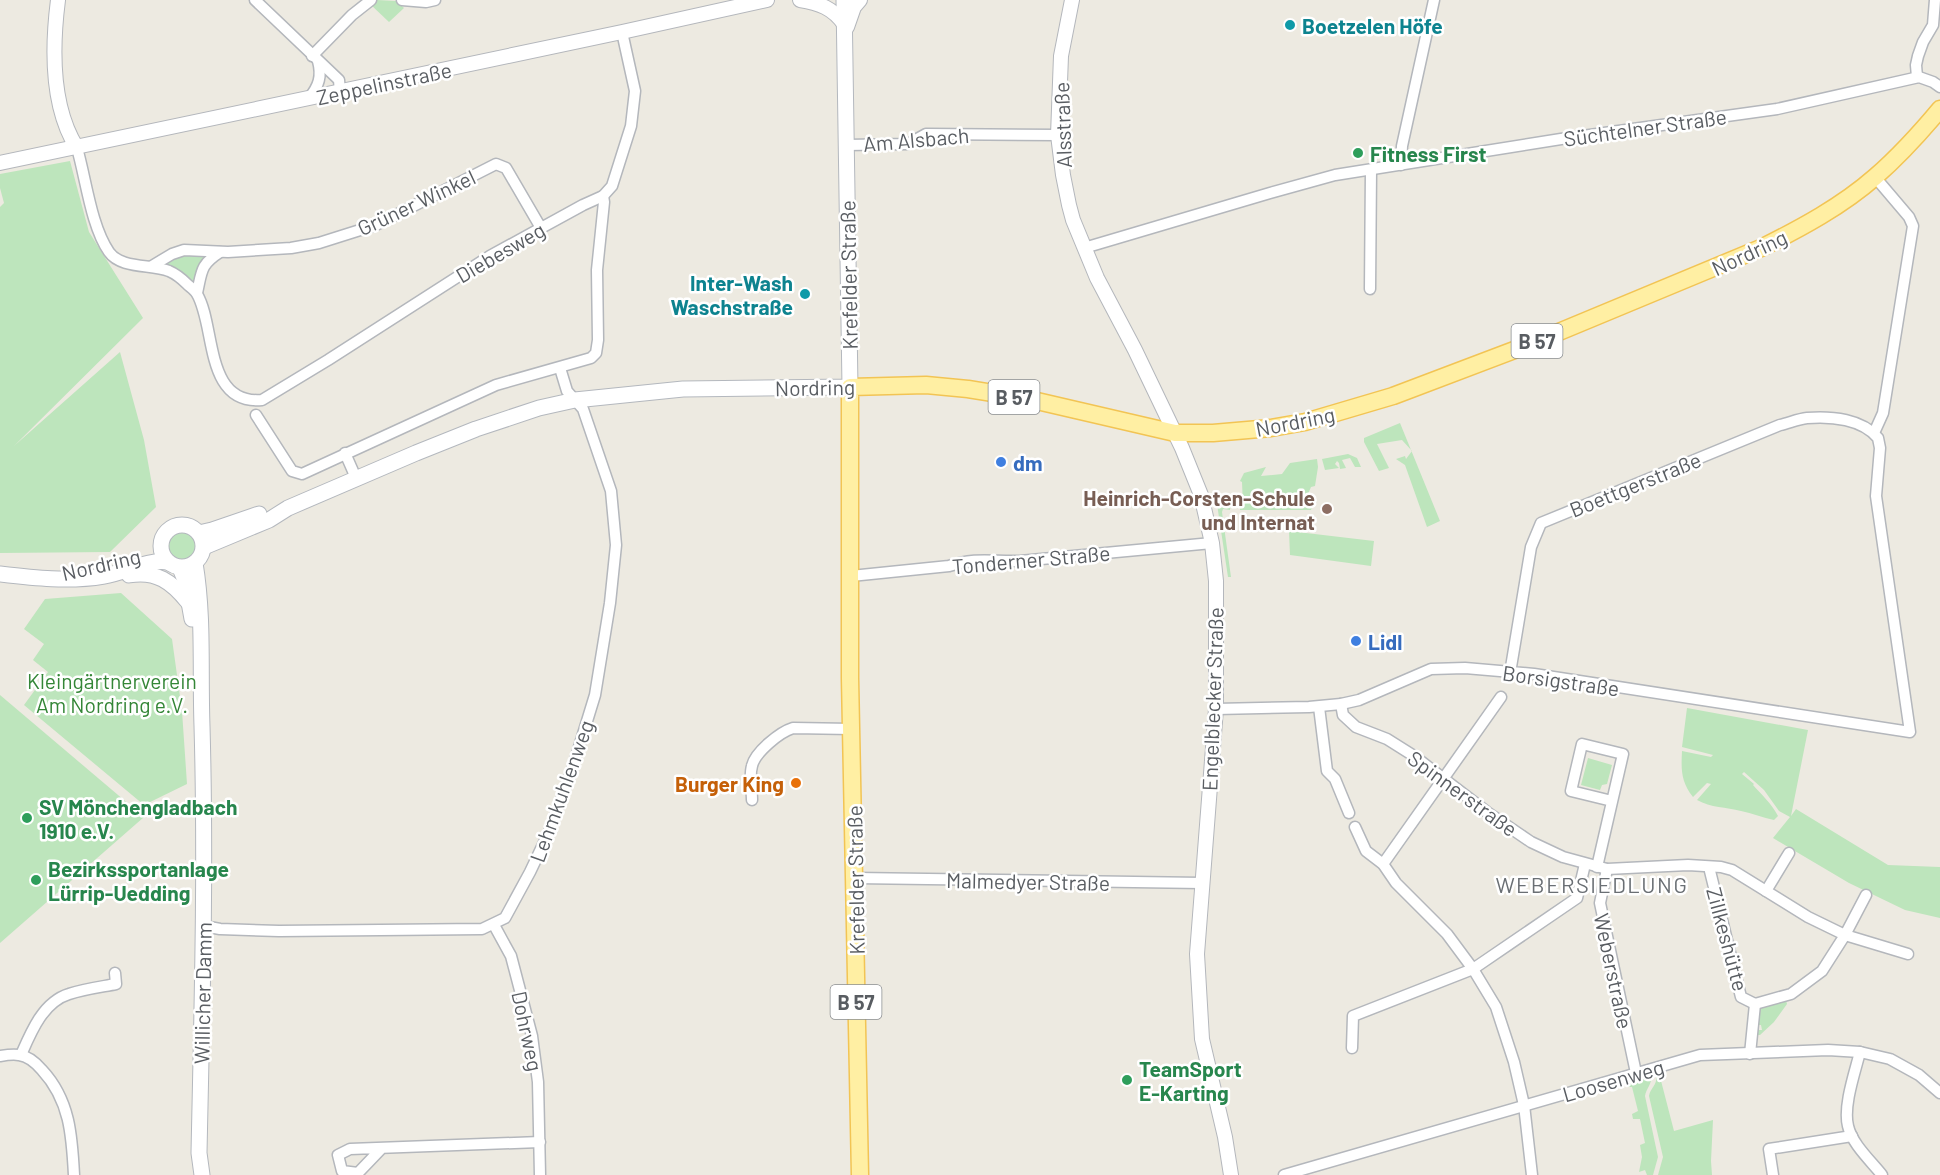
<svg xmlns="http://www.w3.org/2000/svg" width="1940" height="1175" viewBox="0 0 1940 1175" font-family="Barlow,sans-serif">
<rect width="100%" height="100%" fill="#edeae1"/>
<!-- green -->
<g fill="#bde5bc">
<polygon points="377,0 396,1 404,8 389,22 370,4"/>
<polygon points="70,161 89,232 143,318 14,446 120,352 144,440 156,507 110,552 0,553 0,207 4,203 0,188 0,174"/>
<polygon points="181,255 203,255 205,256 199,268 195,284 165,266 165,263"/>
<polygon points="1400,423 1440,521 1427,527 1405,465 1396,459 1405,456 1406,459 1412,451 1402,440 1377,444 1389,468 1379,471 1364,442 1364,438"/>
<polygon points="1348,454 1357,458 1361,467 1355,467 1350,458 1342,460 1346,468 1340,469 1339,463 1337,461 1335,464 1339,468 1325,470 1322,459"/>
<polygon points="1317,459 1318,467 1315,486 1311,487 1308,494 1314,501 1311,510 1240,510 1240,507 1243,507 1242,482 1240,481 1244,473 1266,467 1261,476 1282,474 1290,463"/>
<polygon points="1231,501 1230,510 1223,509 1222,512 1231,577 1228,577 1217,504"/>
<polygon points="1289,531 1374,541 1371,566 1290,555"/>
<circle cx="182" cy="547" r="15"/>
<polygon points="121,593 172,639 182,711 187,784 144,805 24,705 48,672 33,660 44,644 24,629 45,599"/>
<polygon points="0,695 144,817 0,943"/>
<path d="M1687,708L1808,730L1791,816L1796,809L1888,865L1940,867V918L1905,910L1849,883L1773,838L1790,817L1779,811L1764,790L1744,772L1742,774L1754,784L1753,785C1762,795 1771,803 1778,816L1774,820C1763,818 1752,813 1741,811C1726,807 1711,808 1697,800L1711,784L1707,783L1693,797C1681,782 1681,770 1682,751L1711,757L1713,755L1682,747Z"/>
<polygon points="1588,758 1612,765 1607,784 1602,785 1600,790 1581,785"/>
<polygon points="1786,1000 1787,1004 1774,1022 1760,1035 1757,1035 1757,1030 1762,1030 1761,1025 1757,1025 1758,1007"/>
<path d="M1659,1073L1674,1131L1713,1120L1711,1161L1712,1175H1658L1663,1157L1649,1096C1650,1088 1658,1085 1656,1075Z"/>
<path d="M1651,1077C1652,1084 1646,1089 1645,1096L1658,1157L1653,1175H1647L1645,1170L1639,1172L1642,1157L1640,1145L1645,1143L1640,1119H1633L1632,1114L1638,1111L1632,1087H1626L1631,1082Z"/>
</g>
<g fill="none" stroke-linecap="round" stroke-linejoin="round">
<!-- minor casing -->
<g stroke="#b4b7bc" stroke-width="13">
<g id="minor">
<polyline points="255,0 339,80 340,92"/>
<polyline points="402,0 426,2 435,0"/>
<polyline points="312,56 352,15 371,0"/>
<polyline points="1917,77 1916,65 1918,56 1923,42 1933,25 1935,0"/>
<path d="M309,98C319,86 322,76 318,61"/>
<polyline points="846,145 908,144 926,134 1058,135"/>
<path d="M77,148C86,179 91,226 109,252C121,269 151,264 169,271C176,274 182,279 187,284C190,287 195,290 197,294C216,326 204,405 262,400L328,360L490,256L583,205L603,196L612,186L631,126L635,91L622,32"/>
<polyline points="1401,165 1402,146 1434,0"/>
<polyline points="1084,248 1270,193 1335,175 1561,139 1777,109 1919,77 1933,82 1940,87"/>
<polyline points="152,266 172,254 184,250 228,252 291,248 319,243 376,225 496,164 506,168 541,228"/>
<polyline points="1370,289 1371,170"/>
<path d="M197,293C202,271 200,265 220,252"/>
<polyline points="256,415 292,471 302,474 496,385 591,358 596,353 598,340 597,270 604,202 603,196"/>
<polyline points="1874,433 1883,413 1913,226 1909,217 1875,177"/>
<polyline points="345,453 356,478"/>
<path d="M851,576L949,566C975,557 994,562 1020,561L1212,543"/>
<polyline points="1341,704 1343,715 1356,727 1387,739 1414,756 1487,812 1531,842 1563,857 1607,869 1688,865 1721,867 1732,870 1808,917 1845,935 1822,971 1791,994 1755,1004"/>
<polyline points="1319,707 1327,771 1335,779 1349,813"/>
<path d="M1216,709L1309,707L1341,704L1359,700L1431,669L1465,668L1534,674L1910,732L1876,496L1880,448L1878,438C1862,419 1832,416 1807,418C1798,419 1789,423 1780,425L1541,523L1531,547L1510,673"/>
<path d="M752,800C752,790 749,776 752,766C755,752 780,732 793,728L852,729"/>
<polyline points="1355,827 1366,851 1383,864 1396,883 1447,934 1473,969 1496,1007 1514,1062 1524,1105 1532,1175"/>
<polyline points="1383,864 1501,697"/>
<polyline points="1597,867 1623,754 1582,744 1571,791 1612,801"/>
<polyline points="1709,867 1741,997 1755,1004 1750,1054"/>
<polyline points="1607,869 1600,903 1636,1073"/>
<polyline points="855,878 1202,883"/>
<polyline points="1766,891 1789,853"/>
<polyline points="1866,895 1845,935 1908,954"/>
<polyline points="494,925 511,956 532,1036 538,1082 540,1175"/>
<polyline points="204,926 220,929 279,931 482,929 505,918 530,872 549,832 572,770 595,695 610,603 616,545 611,491 583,409 567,391 560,368"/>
<polyline points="1352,1048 1353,1016 1473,969 1577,898 1585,864"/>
<path d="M1860,1052C1855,1072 1843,1106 1848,1126C1852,1144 1871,1161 1882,1175"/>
<path d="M21,1055C31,1032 43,1002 69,994C84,989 100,987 116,984L115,973"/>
<path d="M0,1056C6,1055 13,1054 19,1055C28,1056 36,1063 42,1070C70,1100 72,1136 74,1175"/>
<polyline points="381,1149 358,1173 342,1171 338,1155 350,1149 540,1142"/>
<polyline points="1284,1175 1700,1055 1828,1050 1860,1052 1890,1059 1919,1075 1940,1093"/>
<polyline points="1773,1175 1769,1149 1852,1136"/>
</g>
</g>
<!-- tertiary casing -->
<g stroke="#b4b7bc" stroke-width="16">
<g id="tertiary">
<path d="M58,0C52,47 51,107 77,148"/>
<path d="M800,0C819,3 833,8 844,24"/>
<polyline points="1072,0 1061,56 1058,135 1063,175 1069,205 1073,220 1097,278 1135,350 1182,448 1201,495 1212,543 1216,581 1216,709 1197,954 1202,1039 1225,1137 1231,1175"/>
<polyline points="847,27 854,7 860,0"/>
<polyline points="0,163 622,32 767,0"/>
</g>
</g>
<!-- secondary casing -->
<g stroke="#b4b8be" stroke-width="17">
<g id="secondary">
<circle cx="182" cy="546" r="21"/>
<polyline points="199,533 212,530 259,514"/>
<polyline points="204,547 269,520 288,508 416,453 476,429 539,408 575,400 683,389 850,387 844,0"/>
<path d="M195,563C204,617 200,672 202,726C206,869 202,1010 199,1153L202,1175"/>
<polyline points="180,568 185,580 192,619"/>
<path d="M0,574C34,578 69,582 104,576C125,573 146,559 168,562"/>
<path d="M129,575C156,570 172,582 188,602"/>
</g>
</g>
<!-- primary casing -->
<g stroke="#f2c454" stroke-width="19">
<path id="primary" d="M860,1175L850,678V387L926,385L968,389L1024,398L1175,433H1213L1271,428L1305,422L1393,396L1525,346L1761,248C1801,228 1842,206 1875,177C1899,156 1920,133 1940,109"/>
</g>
<!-- minor -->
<use href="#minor" stroke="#fff" stroke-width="10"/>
<!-- tertiary -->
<use href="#tertiary" stroke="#fff" stroke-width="14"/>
<!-- secondary -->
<use href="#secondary" stroke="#fff" stroke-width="15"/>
<!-- primary -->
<use href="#primary" stroke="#ffefa3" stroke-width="16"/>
</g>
<!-- markers -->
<g fill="#0f9aa8" stroke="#fff" stroke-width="2">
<circle cx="1290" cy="25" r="6"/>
<circle cx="805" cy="294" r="6"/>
</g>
<g fill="#2e9e5b" stroke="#fff" stroke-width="2">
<circle cx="1358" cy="153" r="6"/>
<circle cx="27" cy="818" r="6"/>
<circle cx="36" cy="880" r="6"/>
<circle cx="1127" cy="1080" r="6"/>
</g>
<g fill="#3f7fe0" stroke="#fff" stroke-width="2">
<circle cx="1001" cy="462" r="6"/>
<circle cx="1356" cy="641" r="6"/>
</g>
<circle fill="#8d6e63" stroke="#fff" stroke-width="2" cx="1327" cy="509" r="6"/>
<circle fill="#e8710a" stroke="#fff" stroke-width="2" cx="796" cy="783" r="6"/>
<g text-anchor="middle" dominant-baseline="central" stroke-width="5" stroke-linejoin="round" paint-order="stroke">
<!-- shield labels -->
<g fill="#fff" stroke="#8b8e91" stroke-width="1.5">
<rect x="1511.5" y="324" width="51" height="34" rx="4.5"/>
<rect x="988.5" y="380" width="51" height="34" rx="4.5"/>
<rect x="830.5" y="985" width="51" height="34" rx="4.5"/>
</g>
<g font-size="20" font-weight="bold" fill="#595d62">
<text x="1537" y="341">B 57</text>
<text x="1014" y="397">B 57</text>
<text x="856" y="1002">B 57</text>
</g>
<!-- culture labels -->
<g font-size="21" font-weight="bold" fill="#0d838f" stroke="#fff" text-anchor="start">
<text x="1302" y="25">Boetzelen Höfe</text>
<text x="793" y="282" text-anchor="end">Inter-Wash<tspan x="793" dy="24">Waschstraße</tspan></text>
</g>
<!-- street labels -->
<g font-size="21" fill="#595d62" stroke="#fff">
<text transform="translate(384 83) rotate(-12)">Zeppelinstraße</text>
<text transform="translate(1062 125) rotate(-92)">Alsstraße</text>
<text transform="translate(1645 127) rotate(-8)">Süchtelner Straße</text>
<text transform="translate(916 139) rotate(-5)">Am Alsbach</text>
<text transform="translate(416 202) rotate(-25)">Grüner Winkel</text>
<text transform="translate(500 252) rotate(-30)">Diebesweg</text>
<text transform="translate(1749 252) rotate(-25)">Nordring</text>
<text transform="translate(848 275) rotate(-91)">Krefelder Straße</text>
<text transform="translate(815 387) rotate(-1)">Nordring</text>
<text transform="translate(1295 421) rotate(-11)">Nordring</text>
<text transform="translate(1635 484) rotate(-22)">Boettgerstraße</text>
<text transform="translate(1031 559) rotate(-5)">Tonderner Straße</text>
<text transform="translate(101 564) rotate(-13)">Nordring</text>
<text transform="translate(1561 680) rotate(8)">Borsigstraße</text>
<text transform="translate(1212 699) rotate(-88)">Engelblecker Straße</text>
<text transform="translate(561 791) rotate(-70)">Lehmkuhlenweg</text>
<text transform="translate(1463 793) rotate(36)">Spinnerstraße</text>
<text transform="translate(855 880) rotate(-91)">Krefelder Straße</text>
<text transform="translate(1028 881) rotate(1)">Malmedyer Straße</text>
<text transform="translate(1728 939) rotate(75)">Zillkeshütte</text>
<text transform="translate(1614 971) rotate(78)">Weberstraße</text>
<text transform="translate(202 993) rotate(-89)">Willicher Damm</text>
<text transform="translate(528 1031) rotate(78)">Dohrweg</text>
<text transform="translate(1613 1080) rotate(-16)">Loosenweg</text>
</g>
<!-- leisure labels -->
<g font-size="21" font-weight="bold" fill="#27864d" stroke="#fff" text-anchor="start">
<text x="1370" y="153">Fitness First</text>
<text x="39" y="806">SV Mönchengladbach<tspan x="39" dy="24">1910 e.V.</tspan></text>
<text x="48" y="868">Bezirkssportanlage<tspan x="48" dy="24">Lürrip-Uedding</tspan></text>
<text x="1139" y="1068">TeamSport<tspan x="1139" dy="24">E-Karting</tspan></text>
</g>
<!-- shop labels -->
<g font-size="21" font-weight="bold" fill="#366cbe" stroke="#fff" text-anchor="start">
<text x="1013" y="462">dm</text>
<text x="1368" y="641">Lidl</text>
</g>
<!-- education labels -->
<g font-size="21" font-weight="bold" fill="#785e54" stroke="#fff" text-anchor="end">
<text x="1315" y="497">Heinrich-Corsten-Schule<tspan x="1315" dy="24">und Internat</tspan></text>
</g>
<!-- park labels -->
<g font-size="21" fill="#348637" stroke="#fff">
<text x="112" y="680">Kleingärtnerverein<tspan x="112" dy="24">Am Nordring e.V.</tspan></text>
</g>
<!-- food labels -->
<g font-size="21" font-weight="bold" fill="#c56008" stroke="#fff" text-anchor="end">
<text x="784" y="783">Burger King</text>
</g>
<!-- neighbourhood labels -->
<g font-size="22" letter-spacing="1.5" fill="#6a6f74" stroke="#fff">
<text x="1592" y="884">WEBERSIEDLUNG</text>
</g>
</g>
</svg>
